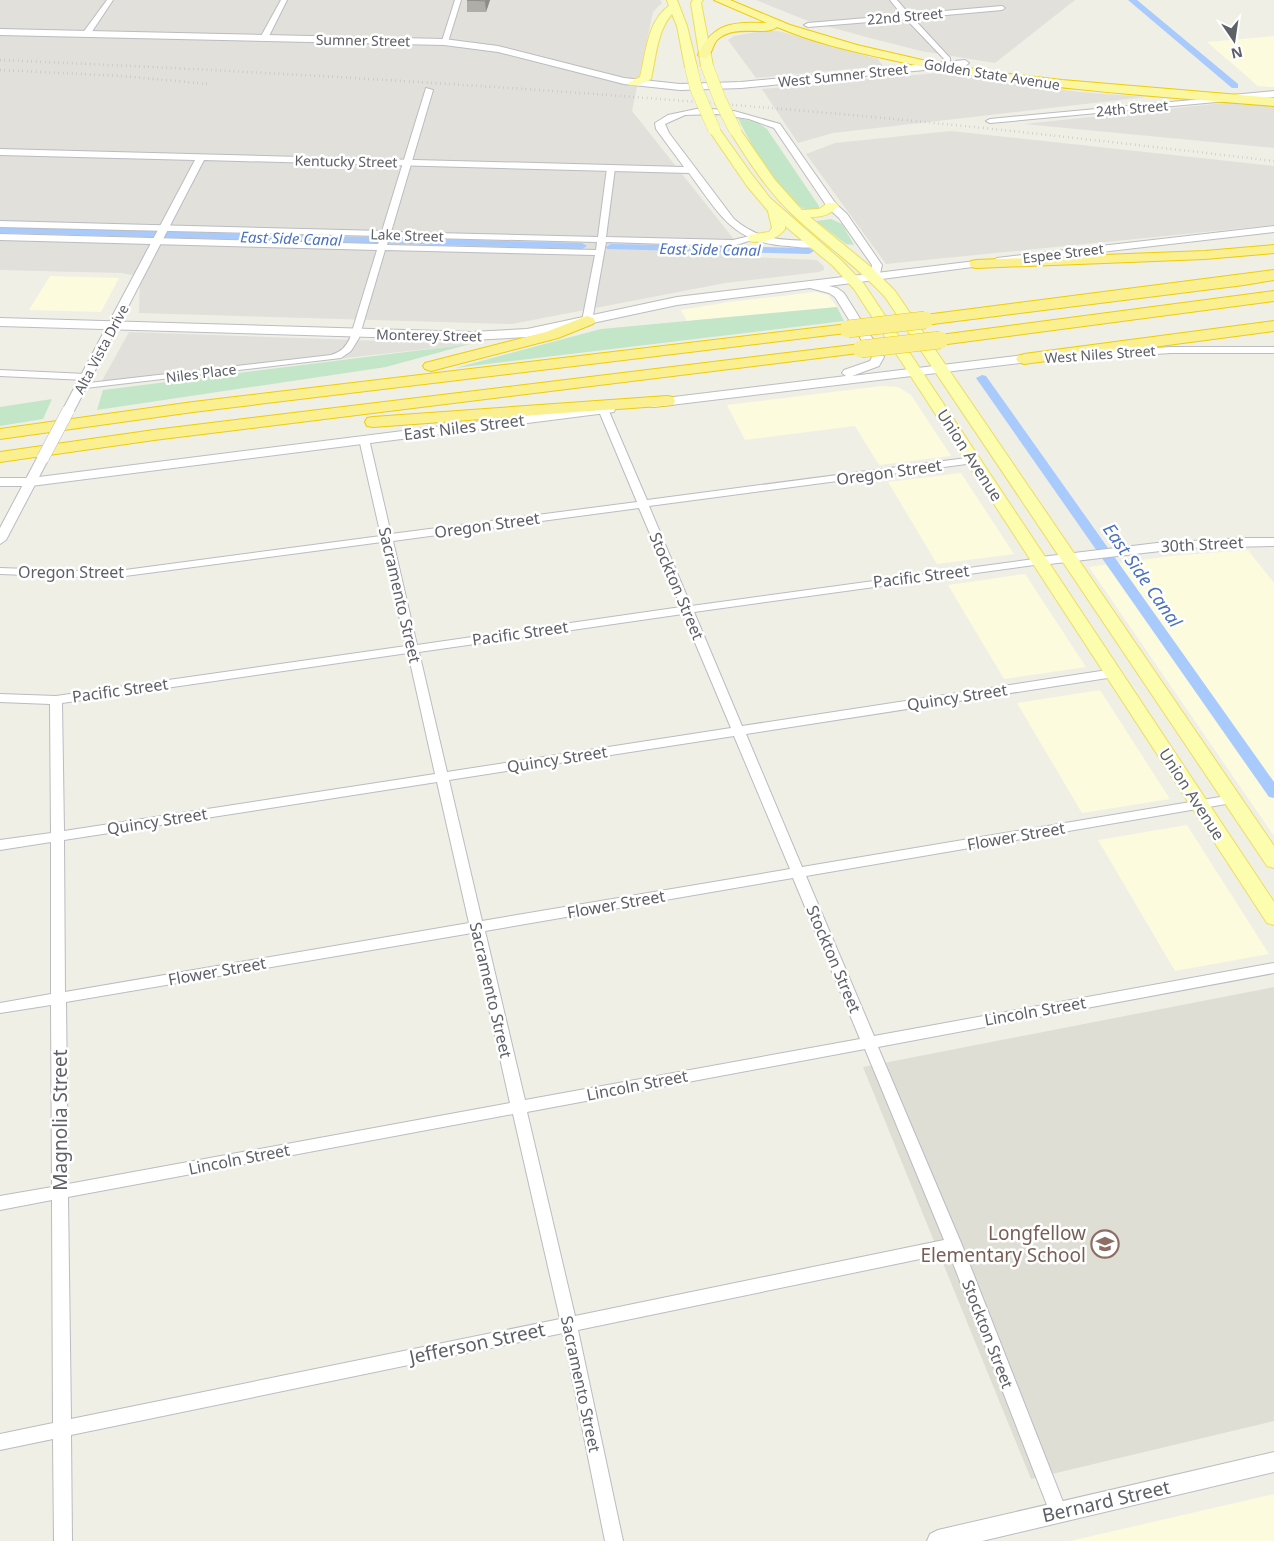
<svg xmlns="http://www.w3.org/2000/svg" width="1274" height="1541" viewBox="0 0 1274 1541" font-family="'Noto Sans',sans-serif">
<rect width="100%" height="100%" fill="#efefe6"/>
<!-- commercial -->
<g fill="#fdfbdd">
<polygon points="1274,36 1274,87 1270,87 1258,86 1207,42"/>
<polygon points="50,276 119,278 101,312 29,310"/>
<polygon points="816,292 828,295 837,307 687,321 681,310 729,302"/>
<polygon points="882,386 898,387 911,395 951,456 879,465 855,426 745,440 727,405"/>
<polygon points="961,473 1014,554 937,564 888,482"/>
<polygon points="1248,550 1274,583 1274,836 1089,567 1171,556"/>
<polygon points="1025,574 1086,667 1004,679 948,585"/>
<polygon points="1100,690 1170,799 1082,813 1017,703"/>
<polygon points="1187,825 1269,954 1175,971 1098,840"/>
<polygon points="1274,1494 1274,1541 1070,1541"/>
</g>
<!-- industrial -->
<g fill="#e1e0da">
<polygon points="0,0 660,0 662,3 653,12 632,111 748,257 817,260 824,267 824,270 819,272 725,283 512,324 139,313 140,277 122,273 0,270"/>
<polygon points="756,0 1075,0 995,63 921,51 866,37 808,21"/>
<polygon points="763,31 778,31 878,59 883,66 756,78 728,40 734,36"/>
<polygon points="936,73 1080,92 1145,97 833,133 798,143 762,89"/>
<polygon points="1232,102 1274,105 1274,148 1024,124"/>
<polygon points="951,131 1274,166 1274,225 886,264 806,154 835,143"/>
<polygon points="129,332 470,344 99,386"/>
</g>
<!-- education -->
<polygon fill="#dfded4" points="1274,987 1274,1421 1031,1479 863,1067"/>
<!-- green -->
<g fill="#c3e6c9">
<path d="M738,118L757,122L767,129L819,206V209L806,210C778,195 751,146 738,118Z"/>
<polygon points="831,219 842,224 854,245 846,244 816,221"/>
<polygon points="837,307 844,321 455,368 601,329"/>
<polygon points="470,344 386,367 97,410 103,390"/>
<polygon points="52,399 43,419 0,426 0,407"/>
</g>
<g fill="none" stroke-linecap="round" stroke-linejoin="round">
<!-- canal -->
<g fill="#a9cafc" fill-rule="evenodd">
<polygon points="1128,0 1137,0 1238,84 1238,88 1232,88"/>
<polygon points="0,227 582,243 587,246 582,249 0,233"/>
<polygon points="611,244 809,248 814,251 809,254 607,249 606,247"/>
<polygon points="982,375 986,376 1274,782 1274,798 1269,797 976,378"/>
</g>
<!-- minor casing -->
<g stroke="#babcc1" stroke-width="2">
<g id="minor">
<polygon points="107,0 113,0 89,36 83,36 82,34"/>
<polygon points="281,0 287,0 268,38 261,40 260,38"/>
<polygon points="455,0 461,0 448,42 441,44"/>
<polygon points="890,0 897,0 909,14 1002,6 1005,8 1002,10 913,18 950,58 950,62 947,62 906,19 808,27 804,25 808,23 902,15"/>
<path d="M426,88L433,90L391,232L598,237L607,168L611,166L615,168L606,237L733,240L754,235L758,238L733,246L606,242L592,321L587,324L582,321L595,255L385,250L359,338L351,351L341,358L77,389L75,387L80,384L331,355C341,352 346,347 350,338L377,250L0,240V234L378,244L381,236L0,227V221L382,231ZM389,237L597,242L596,250L387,245Z"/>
<polygon points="1224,97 1228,99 1227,101 990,123 986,121 990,119"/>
<polygon points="0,370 86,374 91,377 86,380 0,376"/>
<path d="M603,406L608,409L647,500L974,457L979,460L974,463L649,506L691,606L1041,558L1046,561L1041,564L694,612L742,726L1114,669L1120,673L1114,677L746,734L802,867L1232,795L1238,799L1232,803L806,876L874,1036L1274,963V973L878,1047L962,1245L1067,1512L1064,1518L1058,1521L1052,1518L949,1253L578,1330L623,1541H605L563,1333L71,1435L72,1541H54L53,1439L0,1450V1434L53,1423L52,1200L0,1210V1196L52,1187L51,1005L0,1013V1003L51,994V842L0,850V840L51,833L50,704L0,702V694L56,696L406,646L382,542L110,578L0,574V568L110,572L381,536L359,439L364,436L369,439L391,534L637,502L598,409ZM639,508L681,607L417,645L393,541ZM683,614L731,728L447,772L419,652ZM408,653L435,774L64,831L62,703ZM734,736L790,869L482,921L449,780ZM437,782L469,923L65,992L64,840ZM793,878L860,1039L525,1100L485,931ZM472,933L510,1103L68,1184L66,1002ZM865,1049L944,1240L575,1316L527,1112ZM513,1114L560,1319L71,1419L68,1197Z"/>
</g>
</g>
<!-- tertiary casing -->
<g stroke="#babcc1" stroke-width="2">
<g id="tertiary">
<polygon points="0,29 444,39 498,46 624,78 680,84 741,82 965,60 969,63 965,66 741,88 680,90 624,84 498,52 444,45 0,35"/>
<path d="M701,108L734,111L780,124L836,204L847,214L882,265L879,278H871L870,276L872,265L839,218L828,208L774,128L749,119L717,114L685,115L665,124L669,133L734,219C760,241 782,240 815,241L819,242L820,244L819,246C809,249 798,247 788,246C732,243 719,213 689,173L204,160L74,411L68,415L62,411L195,160L0,155V149L684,167L656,129L655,123L668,115Z"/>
<polygon points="1274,226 1274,232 997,264 992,261 997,258"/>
<polygon points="1171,347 1274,347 1274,353 1171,353 1075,359 1069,356 1075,353"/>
<polygon points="43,454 49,458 6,540 0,544 0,528 37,458"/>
<polygon points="1244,538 1274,538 1274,546 1186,548 1041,565 1034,561 1041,557 1157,543"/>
<polygon points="1274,1452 1274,1472 982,1541 927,1541 930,1534 938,1530"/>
</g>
</g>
<!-- secondary casing -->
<g stroke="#bbbdc3" stroke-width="2">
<g id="secondary">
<polygon points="1274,91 1274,97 1232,101 1227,98 1232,95"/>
<polygon points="976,261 980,262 982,264 980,266 829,286 837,288 844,293 884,357 879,366 852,376 1024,355 1030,359 1028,362 654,407 649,406 648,403 649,400 846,376 842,373 844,370 870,361 872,357 835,297 829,293 810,288 677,305 527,337 472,340 0,326 0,318 472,332 527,329 677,297"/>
<polygon points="609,405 615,409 614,412 31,486 0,486 0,478 31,478"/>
</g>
</g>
<!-- primary casing -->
<g stroke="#eddd61" stroke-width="2">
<g id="primary">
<path d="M667,0H677L687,26L697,67L691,70L685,67L677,26L672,14C657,31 656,57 651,79L638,85H630L628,83L640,77C646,54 647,21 669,6Z"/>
<polygon points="693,0 703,0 701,3 713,66 707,69 701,66 691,3"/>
<path d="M714,125L718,127L750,172L770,198L842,261L864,284L1274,902V925L1267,923L854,289L833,266L785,226V229C778,239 762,244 749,241L748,238L749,235L769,232L772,228L768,211L747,186L708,129Z"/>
<path d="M735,126L739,128L775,180L802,210L819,209L828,203H836L838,206C830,215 822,217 810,217L872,268L895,291L1274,846V868L1267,866L885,297C856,265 821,242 791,213C766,189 747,159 729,130Z"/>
</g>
</g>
<!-- trunk casing -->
<g stroke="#eecc07" stroke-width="2">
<path id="trunk" d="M714,0H730L790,25L857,45L922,60L992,72L1062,80L1274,98V106C1144,95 1014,88 887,59C850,51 812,42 777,27C766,37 735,23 717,40C713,45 712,52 708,57L704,59L698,55C713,22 734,22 767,23Z"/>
</g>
<!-- motorway casing -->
<g stroke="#eecc07" stroke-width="2">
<g id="motorway">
<polygon points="1274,245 1274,253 1205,259 976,268 971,267 969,264 971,261 976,260 1205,251"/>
<polygon points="1274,270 1274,280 1244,285 925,325 919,323 917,320 919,317 925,315"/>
<polygon points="1274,291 1274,301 940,345 934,343 932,340 934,337 940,335"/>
<polygon points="587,316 593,318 595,321 593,324 558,338 431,371 425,369 423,366 425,363 546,332"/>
<polygon points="1274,321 1274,331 1024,364 1018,362 1016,359 1018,356 1024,354"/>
<polygon points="848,324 854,326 856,329 854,332 193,412 0,439 0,429 193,402"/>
<polygon points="861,344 867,346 869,349 867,352 154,440 0,462 0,452 154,430"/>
<polygon points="667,396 673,397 675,401 673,405 373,427 367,426 365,422 367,418 373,417"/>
</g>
</g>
<!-- minor -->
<use href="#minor" fill="#fff" fill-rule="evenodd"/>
<!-- tertiary -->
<use href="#tertiary" fill="#fff" fill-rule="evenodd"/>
<!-- secondary -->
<use href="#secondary" fill="#fff" fill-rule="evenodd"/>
<!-- primary -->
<use href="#primary" fill="#fcfdae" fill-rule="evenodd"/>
<!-- trunk -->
<use href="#trunk" fill="#fbf6a0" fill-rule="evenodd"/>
<!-- motorway -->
<use href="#motorway" fill="#faf092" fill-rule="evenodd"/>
<!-- rail -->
<g stroke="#b6b7b7" stroke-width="2.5" stroke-dasharray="0.5 4" stroke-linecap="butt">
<path d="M0,60C280,72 560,89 840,114C985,127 1129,144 1274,161"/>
<polyline points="0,70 122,76 208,84"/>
</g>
<!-- tertiary-bridge casing -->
<g stroke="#babcc1" stroke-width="13" stroke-linecap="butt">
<polyline id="tertiary-bridge" points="43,458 68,411"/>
</g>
<!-- primary-bridge casing -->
<g stroke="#eddd61" stroke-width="13" stroke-linecap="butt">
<g id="primary-bridge">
<polyline points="707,66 720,100 735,130"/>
<polyline points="691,67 696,88 714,129"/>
</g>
</g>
<!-- motorway-bridge casing -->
<g stroke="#eecc07" stroke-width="18" stroke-linecap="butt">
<g id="motorway-bridge">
<polyline points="848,329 925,320"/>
<polyline points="861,349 940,340"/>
</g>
</g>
<!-- tertiary-bridge -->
<use href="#tertiary-bridge" stroke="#fff" stroke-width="12"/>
<!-- primary-bridge -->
<use href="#primary-bridge" stroke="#fcfdae" stroke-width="12"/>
<!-- motorway-bridge -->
<use href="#motorway-bridge" stroke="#faf092" stroke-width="17"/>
</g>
<!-- wall -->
<polygon fill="#aeada8" points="467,0 490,0 486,12 467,12"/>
<!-- shaded-wall -->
<polygon fill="#8d8d88" points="486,0 490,0 486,12 485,1"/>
<!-- building -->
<polygon fill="#cac9c3" stroke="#8d8d88" points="467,0 486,0 485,1"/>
<!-- icons -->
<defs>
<g id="school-ring" transform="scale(1.4375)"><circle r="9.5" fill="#fff" stroke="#8d6e63" stroke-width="1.5"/><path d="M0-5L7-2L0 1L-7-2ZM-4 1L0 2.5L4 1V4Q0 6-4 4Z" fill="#8d6e63"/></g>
</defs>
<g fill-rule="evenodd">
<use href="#school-ring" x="1105" y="1244"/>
</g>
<g text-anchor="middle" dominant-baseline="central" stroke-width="5" stroke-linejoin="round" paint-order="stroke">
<!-- far-street labels -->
<g font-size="14" fill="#5d6066" stroke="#fff">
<text transform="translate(905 16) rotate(-5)">22nd Street</text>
<text transform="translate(363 40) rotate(1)">Sumner Street</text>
<text transform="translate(992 74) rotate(9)">Golden State Avenue</text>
<text transform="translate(843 75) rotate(-6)">West Sumner Street</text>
<text transform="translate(1132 108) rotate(-5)">24th Street</text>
<text transform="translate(346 161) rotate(1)">Kentucky Street</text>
<text transform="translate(407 235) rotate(2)">Lake Street</text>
<text transform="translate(1063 253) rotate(-7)">Espee Street</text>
<text transform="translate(429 335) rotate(1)">Monterey Street</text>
<text transform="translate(101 349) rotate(-62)">Alta Vista Drive</text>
<text transform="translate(1100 354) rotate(-4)">West Niles Street</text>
<text transform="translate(201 373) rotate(-7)">Niles Place</text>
</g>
<!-- far-water labels -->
<g font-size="15" font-style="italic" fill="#4b71c0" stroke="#fff">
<text transform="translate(291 238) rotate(2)">East Side Canal</text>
<text transform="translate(710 249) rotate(1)">East Side Canal</text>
</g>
<!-- street labels -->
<g font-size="16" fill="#5d6066" stroke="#fff">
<text transform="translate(464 427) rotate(-7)">East Niles Street</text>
<text transform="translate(970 455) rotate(57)">Union Avenue</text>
<text transform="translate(889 472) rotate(-8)">Oregon Street</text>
<text transform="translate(487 525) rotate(-8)">Oregon Street</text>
<text transform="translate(1202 544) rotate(-3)">30th Street</text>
<text x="71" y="572">Oregon Street</text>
<text transform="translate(921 576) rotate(-7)">Pacific Street</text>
<text transform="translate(677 586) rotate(67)">Stockton Street</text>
<text transform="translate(400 595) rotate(77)">Sacramento Street</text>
<text transform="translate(520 633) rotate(-8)">Pacific Street</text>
<text transform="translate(120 690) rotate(-8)">Pacific Street</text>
<text transform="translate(957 697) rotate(-9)">Quincy Street</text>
<text transform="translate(557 759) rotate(-9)">Quincy Street</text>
<text transform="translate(1192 794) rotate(57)">Union Avenue</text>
<text transform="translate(157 821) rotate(-9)">Quincy Street</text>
<text transform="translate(1016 836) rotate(-10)">Flower Street</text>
<text transform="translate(616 904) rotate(-10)">Flower Street</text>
<text transform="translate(834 959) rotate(67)">Stockton Street</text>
<text transform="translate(217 971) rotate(-10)">Flower Street</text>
<text transform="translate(491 990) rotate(77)">Sacramento Street</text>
<text transform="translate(1035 1011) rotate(-10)">Lincoln Street</text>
<text transform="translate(637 1085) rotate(-11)">Lincoln Street</text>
<text transform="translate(239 1159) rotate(-11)">Lincoln Street</text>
<text transform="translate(988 1334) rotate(69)">Stockton Street</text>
<text transform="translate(581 1384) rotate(78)">Sacramento Street</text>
</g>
<!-- water labels -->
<g font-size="18" font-style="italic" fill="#4b71c0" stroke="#fff">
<text transform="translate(1143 575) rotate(55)">East Side Canal</text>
</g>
<!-- near-street labels -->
<g font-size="19" fill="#5d6066" stroke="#fff">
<text transform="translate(60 1120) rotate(-90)">Magnolia Street</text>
<text transform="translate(477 1343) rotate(-12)">Jefferson Street</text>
<text transform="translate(1106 1501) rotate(-13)">Bernard Street</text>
</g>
<!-- near-education labels -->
<g font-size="19" fill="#785e54" stroke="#fff" text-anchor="end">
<text x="1086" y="1233">Longfellow<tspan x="1086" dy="22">Elementary School</tspan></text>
</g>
</g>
<!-- north arrow -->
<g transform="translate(1234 40) rotate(167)" stroke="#ffffff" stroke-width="4" paint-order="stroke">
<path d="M0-4L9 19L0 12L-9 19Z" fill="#5d6066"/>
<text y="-8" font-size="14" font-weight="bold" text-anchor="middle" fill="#5d6066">N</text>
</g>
</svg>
